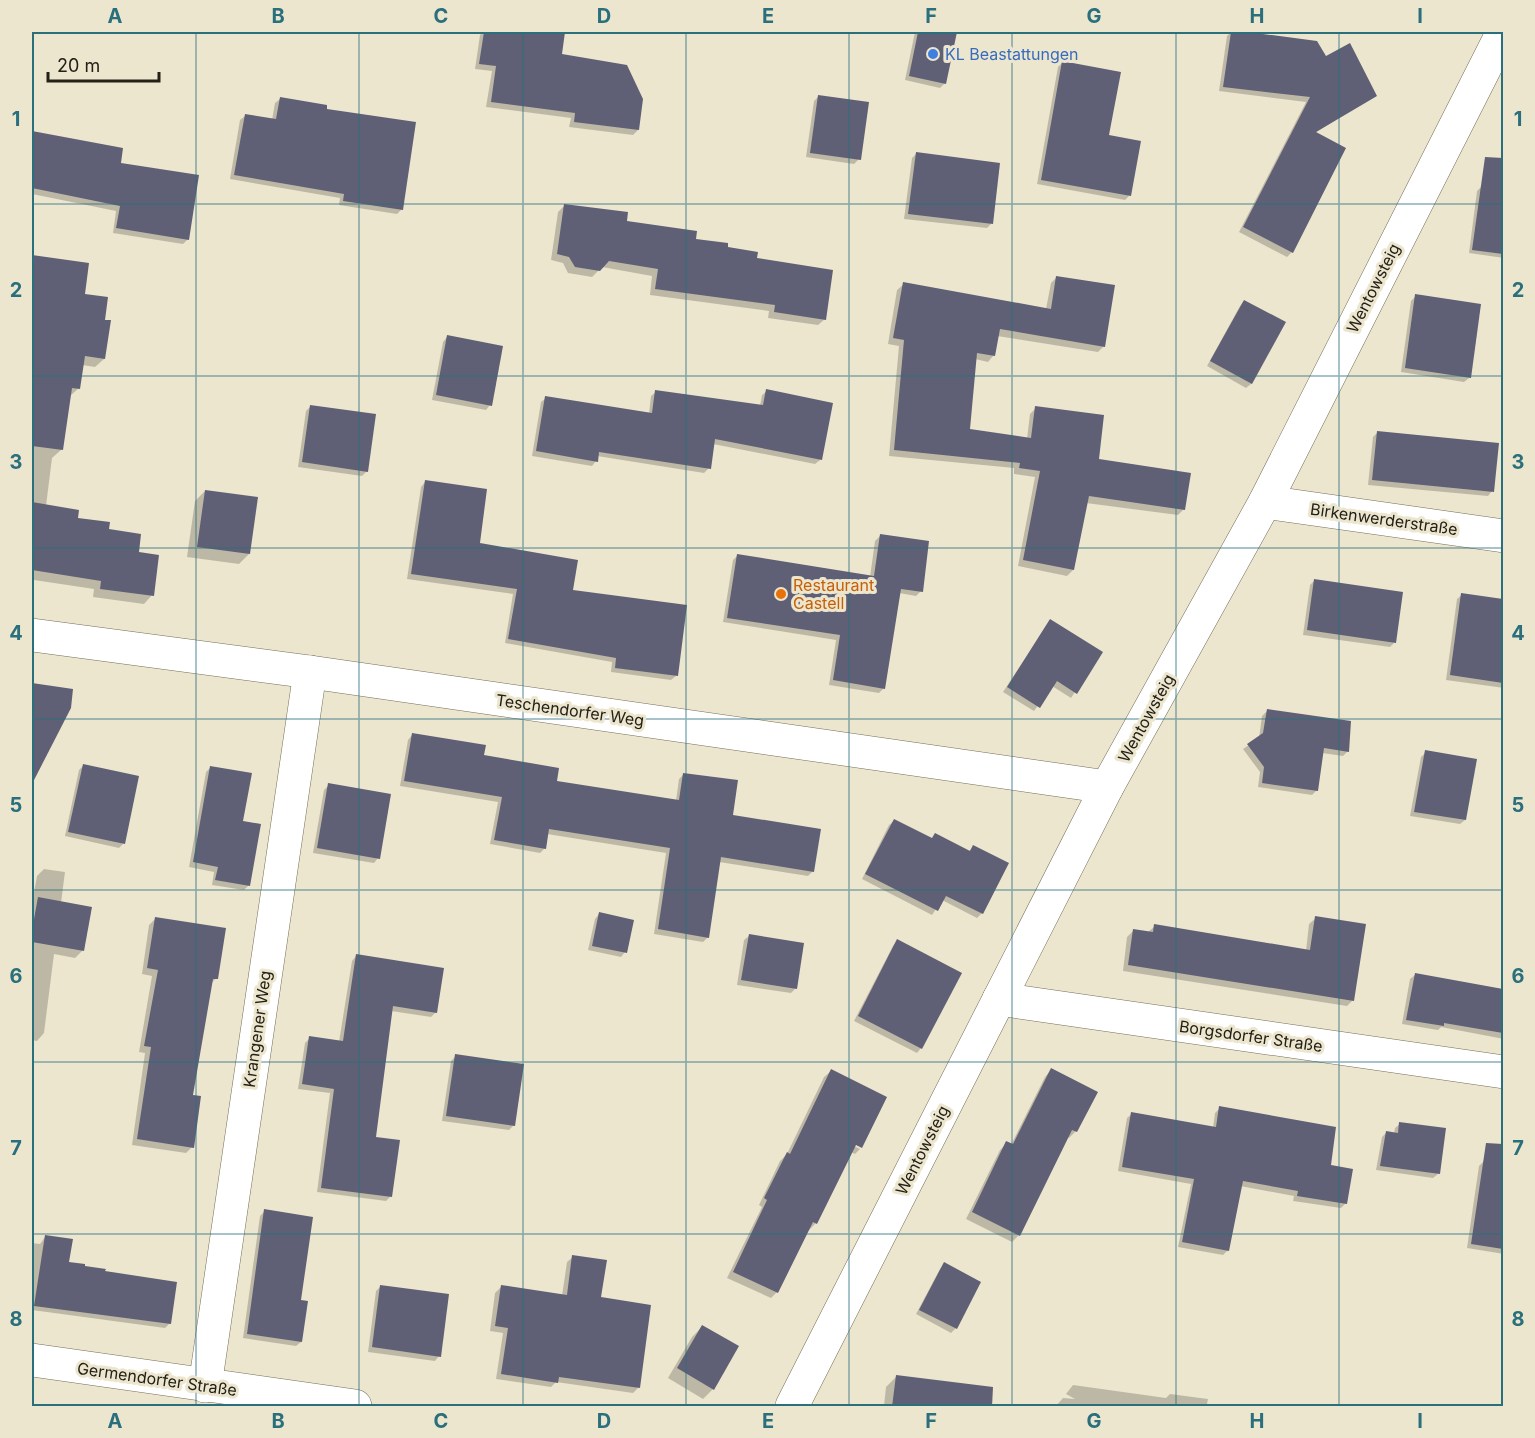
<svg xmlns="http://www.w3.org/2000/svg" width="1535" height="1438" viewBox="0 0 1535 1438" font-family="Inter,sans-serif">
<rect width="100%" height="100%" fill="#ede6cf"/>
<!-- shadow -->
<g fill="#0003">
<polygon points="483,32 563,32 560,55 638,130 633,135 569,127 571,118 486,107 492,71 475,69 480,35"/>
<polygon points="915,32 955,32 945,83 940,88 905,80"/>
<polygon points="1231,32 1316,42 1326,58 1375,95 1315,133 1292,252 1287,257 1239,232 1306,102 1219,91 1227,36"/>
<polygon points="1063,62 1108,137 1129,196 1125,200 1037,184 1058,67"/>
<polygon points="819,96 859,159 854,164 806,157 814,101"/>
<polygon points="280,99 325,110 402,209 397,214 339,205 340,198 230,179 240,120 245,116 272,120 275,103"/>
<polygon points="32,132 122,149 119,164 188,239 183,244 113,233 116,211 32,194"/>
<polygon points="917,153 991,224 987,228 904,219 912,158"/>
<polygon points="1482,186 1504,189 1504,258 1469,253 1477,191"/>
<polygon points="565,205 694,240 756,260 825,319 818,325 768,318 769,311 650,295 652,276 602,267 592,277 568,273 563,263 551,260 558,212"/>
<polygon points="32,256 88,264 83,295 103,321 104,359 95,367 82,365 79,388 70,396 61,450 52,458 46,506 107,530 137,553 152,595 144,604 93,597 94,589 34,580 32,583"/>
<polygon points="1057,277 1104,346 1098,352 997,336 994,355 988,362 975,359 968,430 1027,439 1030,414 1036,408 1098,460 1184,509 1178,515 1086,503 1073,570 1067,576 1018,566 1035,477 1014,474 1014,468 889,456 899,346 888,344 897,290 904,284 1046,309 1051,283"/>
<polygon points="1416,296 1469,378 1464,382 1401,372 1411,301"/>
<polygon points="1244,301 1284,323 1251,384 1246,388 1207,366 1240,306"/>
<polygon points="447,337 490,405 486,410 432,400 443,342"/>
<polygon points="767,391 831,404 820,460 815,464 713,444 709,468 704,473 597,456 596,461 592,466 532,456 541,402 546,398 649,414 651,396 656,392 760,406 762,395"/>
<polygon points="311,406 367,471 362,476 298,467 306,411"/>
<polygon points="1377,433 1492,491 1488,496 1368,485 1373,437"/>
<polygon points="425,482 478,544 571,591 676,676 671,680 611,672 612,662 505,643 513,594 407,579 421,487"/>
<polygon points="205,491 249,554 239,564 187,557 195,501"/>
<polygon points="880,536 921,591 916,596 899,593 884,688 879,693 829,685 836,640 723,622 733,560 738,555 870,577 875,541"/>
<polygon points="1314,581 1394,643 1390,647 1303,635 1310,585"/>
<polygon points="1462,595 1504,600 1504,688 1446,680 1457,599"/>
<polygon points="1050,621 1101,653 1071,698 1052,686 1034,711 1003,692"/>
<polygon points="32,685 72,691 40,760 32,759"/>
<polygon points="1267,711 1348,751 1343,756 1322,753 1317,790 1312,795 1258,787 1260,772 1243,749 1259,738 1262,716"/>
<polygon points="412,735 556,782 676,801 679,779 684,774 731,817 813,871 808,876 719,862 708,937 703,942 654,934 666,853 547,834 545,848 540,853 490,844 498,802 400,786 408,740"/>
<polygon points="1426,752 1465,820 1460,824 1410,816 1421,757"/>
<polygon points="83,766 123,844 119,848 65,836 79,770"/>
<polygon points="211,767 242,822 248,886 244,890 212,885 214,872 189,867 206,772"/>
<polygon points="329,785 378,858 374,863 313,853 324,790"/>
<polygon points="894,821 931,839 968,852 973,847 1007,864 982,913 977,918 942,900 932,915 862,879 889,825"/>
<polygon points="44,869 65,872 61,903 90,909 82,951 75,958 54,954 44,1033 37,1041 32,1040 32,903 37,876"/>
<polygon points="599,914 625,952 621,957 588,950 595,919"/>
<polygon points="156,918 216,978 211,984 191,1097 192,1147 186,1153 132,1145 145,1053 139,1052 152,976 142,974 149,925"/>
<polygon points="1316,918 1353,1000 1347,1006 1123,971 1127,937 1134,930 1148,932 1155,926 1306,951 1309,924"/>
<polygon points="749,936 795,989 791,993 737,985 744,940"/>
<polygon points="897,941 921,1048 917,1053 854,1021 893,946"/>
<polygon points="356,956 436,1012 431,1017 391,1011 374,1138 390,1197 386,1201 317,1192 330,1093 298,1089 305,1043 310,1038 339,1042 352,961"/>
<polygon points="1415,975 1504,990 1504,1039 1441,1027 1438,1030 1402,1024 1410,979"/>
<polygon points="456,1056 514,1125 509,1130 442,1121 451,1061"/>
<polygon points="1051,1070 1076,1131 1069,1138 1067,1137 1019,1235 1012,1242 966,1219 1000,1150 1007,1143 1011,1145 1045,1077"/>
<polygon points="831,1071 885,1097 861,1148 861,1146 848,1143 860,1149 855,1154 851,1152 816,1223 809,1230 808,1229 777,1292 771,1298 727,1278 762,1207 759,1205 780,1161 787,1154 824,1077"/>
<polygon points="1220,1108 1329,1167 1346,1203 1341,1208 1293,1201 1294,1196 1240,1186 1228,1250 1223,1255 1178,1247 1191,1184 1118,1171 1127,1118 1132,1114 1213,1128 1215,1113"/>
<polygon points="1400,1124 1438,1174 1433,1178 1376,1170 1382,1137 1386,1133 1394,1134 1395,1128"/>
<polygon points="1484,1161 1504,1164 1504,1254 1467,1248 1479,1166"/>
<polygon points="265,1211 299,1301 301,1342 296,1346 243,1338 260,1216"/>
<polygon points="45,1237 68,1263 84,1268 170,1323 165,1328 32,1310 32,1243 40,1244"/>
<polygon points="573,1257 600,1299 638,1388 633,1393 556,1382 551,1387 496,1379 503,1333 490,1331 495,1293 501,1287 562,1296 567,1262"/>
<polygon points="944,1264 956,1328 951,1333 916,1314 940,1269"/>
<polygon points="381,1286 439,1356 435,1361 368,1352 376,1291"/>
<polygon points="702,1327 713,1389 703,1399 668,1378 692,1337"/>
<polygon points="896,1377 945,1406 884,1406 886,1387"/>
<polygon points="1073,1385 1166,1398 1170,1394 1208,1399 1207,1404 1224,1406 1056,1406 1063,1398 1075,1399 1066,1394"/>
</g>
<!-- building -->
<g fill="#5f6075">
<polygon points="484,32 565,32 562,54 627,65 643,99 639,130 574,122 575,113 491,102 496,66 479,64"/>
<polygon points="918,32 957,32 946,84 909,76"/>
<polygon points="1231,32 1248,32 1317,41 1326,56 1350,43 1377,96 1316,132 1346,148 1293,253 1243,227 1310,97 1223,87"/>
<polygon points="1062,61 1121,72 1109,135 1141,141 1131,196 1041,180"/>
<polygon points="818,95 869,102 861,160 810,153"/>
<polygon points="280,97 327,105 327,109 416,122 403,210 343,201 344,194 234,175 245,114 276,119"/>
<polygon points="32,131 123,148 121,163 199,175 189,240 116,228 120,206 32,188"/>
<polygon points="916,152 1000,163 993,224 908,214"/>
<polygon points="1485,157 1503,158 1503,254 1472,250"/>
<polygon points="564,204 628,212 627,221 697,231 696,239 728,243 728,247 758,252 757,258 833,270 826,320 774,312 775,305 655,289 658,269 609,261 600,271 575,267 569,257 557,254"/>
<polygon points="32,255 89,263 85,294 108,297 105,320 111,320 105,359 85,356 80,389 72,388 63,450 32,446"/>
<polygon points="1056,276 1115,285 1105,347 1000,329 995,356 977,353 970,429 1031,438 1035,406 1104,415 1099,459 1191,473 1185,510 1089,496 1074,570 1023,560 1040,471 1019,468 1020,463 894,450 904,340 893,338 903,282 1051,309"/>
<polygon points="1415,294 1481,304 1471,378 1405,368"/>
<polygon points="1244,300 1286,322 1252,384 1210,361"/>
<polygon points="447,335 503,346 492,406 436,395"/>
<polygon points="766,389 833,403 822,460 715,439 711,469 599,452 598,462 536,451 545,396 652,413 655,390 763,405"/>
<polygon points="310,405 376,414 368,472 302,462"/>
<polygon points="1377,431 1499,443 1494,492 1372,480"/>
<polygon points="425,480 487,489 480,543 578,560 573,590 687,605 678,676 615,668 616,658 508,639 517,589 411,574"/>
<polygon points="205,490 258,497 250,554 197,547"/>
<polygon points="32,502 79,510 78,518 110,522 109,529 141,534 139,552 159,555 154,596 100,589 101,581 32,570"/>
<polygon points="880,534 929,541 923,592 901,589 885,689 833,680 840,635 727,618 737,554 874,576"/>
<polygon points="1314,579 1403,592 1396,643 1307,630"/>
<polygon points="1461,593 1503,599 1503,683 1450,675"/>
<polygon points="1050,619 1103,652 1077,694 1057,681 1040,708 1007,687"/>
<polygon points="32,683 73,689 71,708 32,784"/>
<polygon points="1267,709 1351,721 1349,752 1324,748 1318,791 1262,783 1264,767 1247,744 1263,733"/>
<polygon points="412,733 486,745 484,755 559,768 557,781 679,800 683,773 738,780 733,815 821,829 814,872 721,857 709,938 658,929 670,848 549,829 546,849 494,840 502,797 404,781"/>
<polygon points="1425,750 1477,759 1466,820 1414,812"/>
<polygon points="83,764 139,776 125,844 68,832"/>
<polygon points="210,766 252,773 243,821 261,824 250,886 215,880 218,867 193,862"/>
<polygon points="328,783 391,794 380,859 317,848"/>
<polygon points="894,819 932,838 935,833 970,851 973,845 1009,863 983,914 946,896 938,911 865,874"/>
<polygon points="38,897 92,907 84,951 32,942 32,930"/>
<polygon points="599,912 634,920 627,953 592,946"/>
<polygon points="1315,916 1366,924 1354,1001 1128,965 1133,929 1153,932 1154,924 1310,950"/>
<polygon points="155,917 226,928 218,979 213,979 193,1095 201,1096 194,1148 137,1139 151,1047 144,1046 158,970 147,968"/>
<polygon points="749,934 804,943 797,989 741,980"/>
<polygon points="897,939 962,973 922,1049 858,1016"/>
<polygon points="356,954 444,968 437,1013 393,1006 376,1137 400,1140 392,1197 321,1188 334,1089 302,1084 309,1036 343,1041"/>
<polygon points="1415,973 1503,989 1503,1033 1444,1023 1444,1026 1406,1020"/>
<polygon points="455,1054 524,1064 515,1126 446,1116"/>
<polygon points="1051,1068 1098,1092 1077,1132 1072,1130 1020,1236 972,1212 1006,1141 1013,1144"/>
<polygon points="831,1069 887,1097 862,1148 856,1145 817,1224 813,1222 778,1293 733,1272 767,1200 764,1198 787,1152 790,1154"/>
<polygon points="1219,1106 1336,1127 1331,1165 1353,1169 1347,1204 1297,1196 1298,1191 1243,1181 1229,1251 1182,1242 1194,1179 1122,1167 1131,1112 1216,1127"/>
<polygon points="1399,1122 1446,1128 1440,1174 1380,1166 1386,1131 1398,1133"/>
<polygon points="1486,1143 1503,1144 1503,1249 1471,1244"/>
<polygon points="264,1209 313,1217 301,1300 308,1301 302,1342 247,1334"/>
<polygon points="45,1235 73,1239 69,1262 85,1264 85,1266 106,1269 105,1271 177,1282 171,1324 34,1306"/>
<polygon points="572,1255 607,1260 601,1297 651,1305 640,1388 559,1377 558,1383 501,1374 508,1328 495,1326 501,1285 567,1295"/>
<polygon points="944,1262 981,1282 957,1329 919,1310"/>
<polygon points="380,1285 449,1294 441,1357 372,1347"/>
<polygon points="702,1325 739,1346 714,1390 677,1368"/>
<polygon points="896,1375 993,1387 992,1407 892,1407"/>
</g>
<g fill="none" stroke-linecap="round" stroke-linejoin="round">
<!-- street casing -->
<g stroke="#746e59" stroke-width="34">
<g id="street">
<polyline points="1265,502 1504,536"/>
<polyline points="32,635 310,672 1107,787"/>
<polyline points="999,999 1504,1072"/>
<polyline points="32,1360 355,1406"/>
<polyline points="205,1386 310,672"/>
<polyline points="792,1406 1107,787 1265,502 1503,32"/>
</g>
</g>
<!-- street -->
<use href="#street" stroke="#fff" stroke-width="33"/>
</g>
<!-- grid -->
<path fill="none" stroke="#296f7c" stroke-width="1.5" stroke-opacity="0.55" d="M196,32V1406M359,32V1406M523,32V1406M686,32V1406M849,32V1406M1012,32V1406M1176,32V1406M1339,32V1406M32,204H1504M32,376H1504M32,548H1504M32,719H1504M32,890H1504M32,1062H1504M32,1234H1504"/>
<!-- markers -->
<circle fill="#3f7fe0" stroke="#ede6cf" stroke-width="2" cx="933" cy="54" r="6"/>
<circle fill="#e8710a" stroke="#ede6cf" stroke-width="2" cx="781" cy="594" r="6"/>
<g text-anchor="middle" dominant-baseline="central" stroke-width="6" stroke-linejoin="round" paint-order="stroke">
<!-- shop labels -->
<g font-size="16" fill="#366cbe" stroke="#ede6cf" text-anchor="start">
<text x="945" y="54">KL Beastattungen</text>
</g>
<!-- street labels -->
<g font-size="16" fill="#232017" stroke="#ede6cf">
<text transform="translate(1373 288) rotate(-63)">Wentowsteig</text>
<text transform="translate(1384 519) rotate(8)">Birkenwerderstraße</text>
<text transform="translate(570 710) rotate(8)">Teschendorfer Weg</text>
<text transform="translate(1146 718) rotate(-61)">Wentowsteig</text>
<text transform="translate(257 1029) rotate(-82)">Krangener Weg</text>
<text transform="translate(1251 1036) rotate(8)">Borgsdorfer Straße</text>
<text transform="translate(922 1150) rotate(-63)">Wentowsteig</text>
<text transform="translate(157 1379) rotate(8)">Germendorfer Straße</text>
</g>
<!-- food labels -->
<g font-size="16" fill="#c56008" stroke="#ede6cf" text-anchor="start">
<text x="793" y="585">Restaurant<tspan x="793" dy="18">Castell</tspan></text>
</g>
</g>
<!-- border -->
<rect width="1535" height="1438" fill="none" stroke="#ede6cf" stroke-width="66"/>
<!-- scale -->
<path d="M48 72v9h111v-9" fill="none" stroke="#232017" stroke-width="3"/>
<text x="57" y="72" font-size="18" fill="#232017" stroke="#ede6cf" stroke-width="4.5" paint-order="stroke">20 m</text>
<rect x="33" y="33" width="1469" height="1372" fill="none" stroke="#296f7c" stroke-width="2"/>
<g font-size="20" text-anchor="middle" font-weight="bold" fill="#296f7c">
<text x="115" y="23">A</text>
<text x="278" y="23">B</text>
<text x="441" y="23">C</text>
<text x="604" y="23">D</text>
<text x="768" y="23">E</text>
<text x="931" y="23">F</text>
<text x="1094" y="23">G</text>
<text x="1257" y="23">H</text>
<text x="1420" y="23">I</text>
<text x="16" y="126">1</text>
<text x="1518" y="126">1</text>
<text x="16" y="297">2</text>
<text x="1518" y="297">2</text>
<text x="16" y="469">3</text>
<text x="1518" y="469">3</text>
<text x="16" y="640">4</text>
<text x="1518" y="640">4</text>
<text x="16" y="812">5</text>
<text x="1518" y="812">5</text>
<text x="16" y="983">6</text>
<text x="1518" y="983">6</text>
<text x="16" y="1155">7</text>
<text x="1518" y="1155">7</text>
<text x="16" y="1326">8</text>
<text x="1518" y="1326">8</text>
<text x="115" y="1428">A</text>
<text x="278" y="1428">B</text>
<text x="441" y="1428">C</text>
<text x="604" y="1428">D</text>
<text x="768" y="1428">E</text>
<text x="931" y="1428">F</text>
<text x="1094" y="1428">G</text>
<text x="1257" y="1428">H</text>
<text x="1420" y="1428">I</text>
</g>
</svg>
